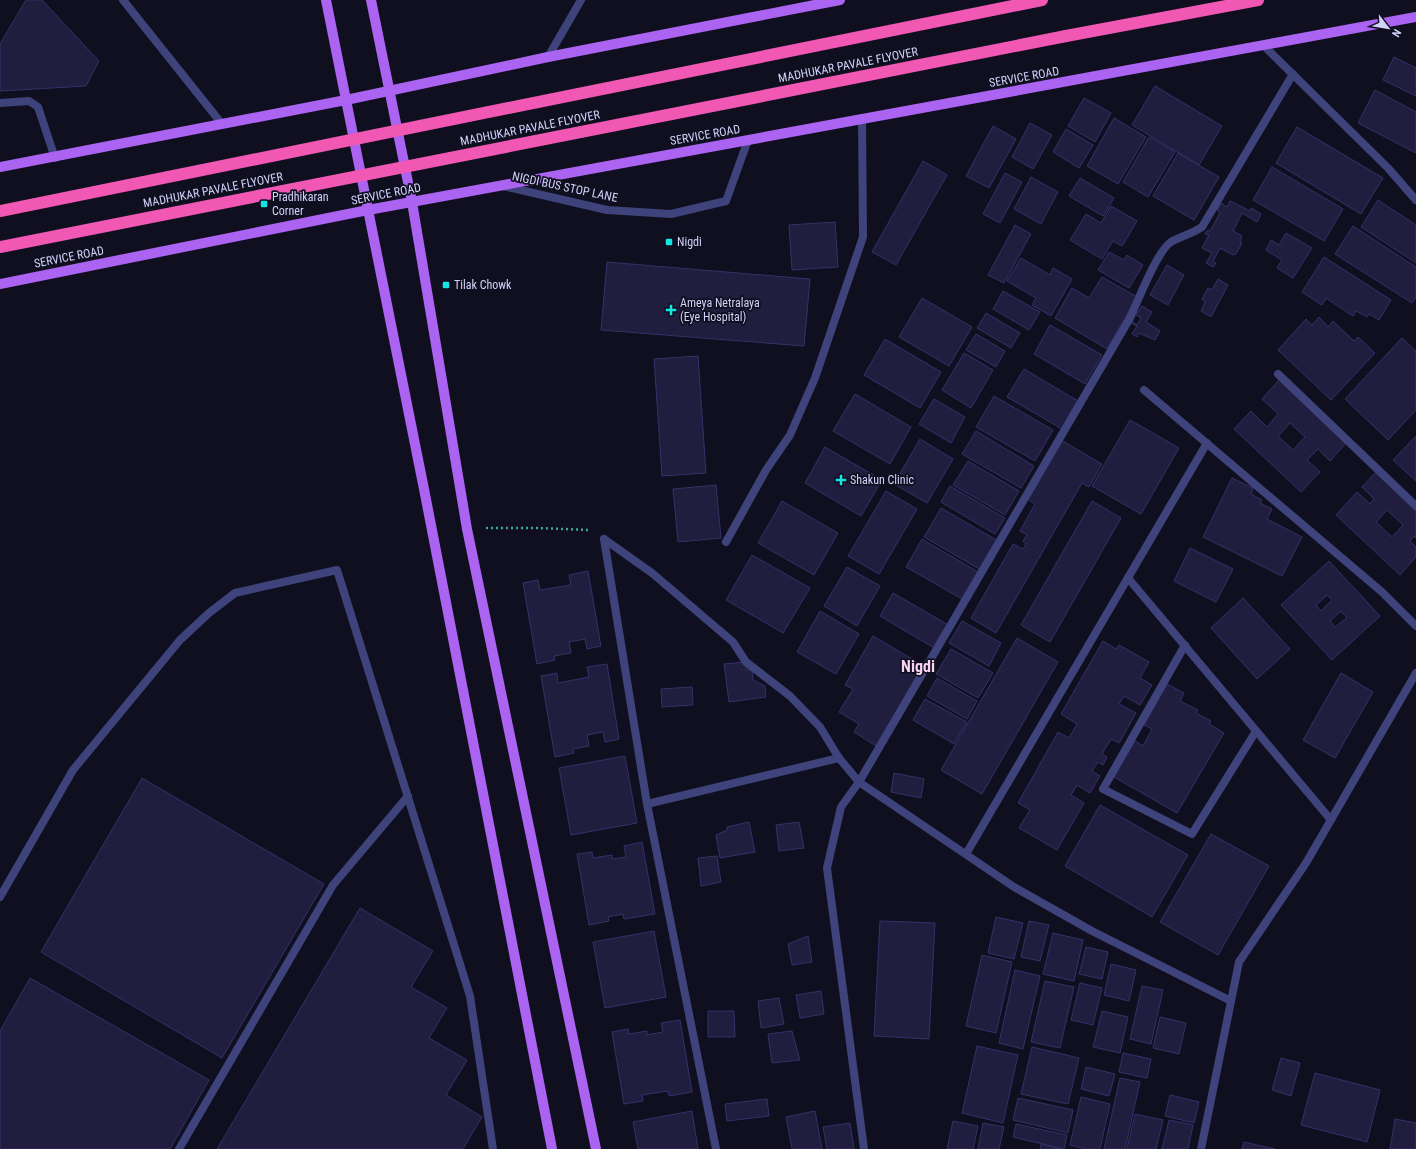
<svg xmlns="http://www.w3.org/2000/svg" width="1416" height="1149" viewBox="0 0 1416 1149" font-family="'Roboto Condensed',sans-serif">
<rect width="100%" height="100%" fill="#100f20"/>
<!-- building -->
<g fill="#201d3f" stroke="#353169" fill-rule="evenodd">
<polygon points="26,0 42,0 99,61 86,86 0,91 0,44"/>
<polygon points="1394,57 1416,68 1416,96 1383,80"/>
<polygon points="1155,86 1222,126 1199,165 1132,125"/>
<polygon points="1375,90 1416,112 1416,153 1358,123"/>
<polygon points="1084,98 1111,113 1095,142 1068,126"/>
<polygon points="1114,118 1146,137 1118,184 1087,166"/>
<polygon points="1030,123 1052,135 1033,169 1012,157"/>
<polygon points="993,126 1016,139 989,188 966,176"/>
<polygon points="1297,127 1383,178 1361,214 1276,163"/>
<polygon points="1066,129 1093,145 1079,168 1053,152"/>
<polygon points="1149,137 1175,152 1148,197 1123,182"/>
<polygon points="1178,153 1219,177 1194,220 1153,196"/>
<polygon points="923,161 947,175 896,265 872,252"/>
<polygon points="1272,167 1343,209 1324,241 1253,200"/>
<polygon points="1005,173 1022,182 1000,223 983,214"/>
<polygon points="1031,177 1058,192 1041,224 1014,209"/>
<polygon points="1080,178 1114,198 1103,216 1069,196"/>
<polygon points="1378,200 1416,225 1416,263 1361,227"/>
<polygon points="1230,201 1250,211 1251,208 1261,214 1257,222 1242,213 1233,231 1242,236 1240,242 1242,243 1236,254 1233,255 1220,248 1213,261 1216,263 1213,267 1206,263 1212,253 1202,248 1209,235 1205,234 1208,230 1210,231 1220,213 1217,210 1221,203 1227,207"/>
<polygon points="1111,206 1137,221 1122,246 1113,241 1102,259 1070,240 1086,214 1101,223"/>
<polygon points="835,222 838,267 792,270 789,225"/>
<polygon points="1015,225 1031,234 1004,283 988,275"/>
<polygon points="1353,226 1416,267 1416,297 1412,303 1335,254"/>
<polygon points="1286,233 1312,248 1293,278 1277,268 1282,260 1266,250 1271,240 1279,245"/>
<polygon points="1109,252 1124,260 1127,255 1143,265 1129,288 1098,270"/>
<polygon points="1324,257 1391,300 1379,320 1369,314 1367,317 1356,311 1353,316 1326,298 1322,305 1302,292"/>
<polygon points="1021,258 1050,275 1053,268 1072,279 1051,316 1032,305 1036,298 1007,281"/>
<polygon points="607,262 810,279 804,346 601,330"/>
<polygon points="1167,265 1184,275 1168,305 1150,295"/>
<polygon points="1102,277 1137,297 1107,349 1055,318 1072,288 1089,298"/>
<polygon points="1218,279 1228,285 1211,317 1201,311 1205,302 1202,299 1208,288 1212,290"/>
<polygon points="1003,291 1040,312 1029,330 993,309"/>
<polygon points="922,298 972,327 949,366 899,337"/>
<polygon points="1142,306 1152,312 1146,322 1160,331 1155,340 1139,333 1137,337 1132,334 1137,326 1131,323 1132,321 1137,325 1141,318 1136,315"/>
<polygon points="986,313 1020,333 1011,348 977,328"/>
<polygon points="1319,317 1328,327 1333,321 1354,341 1358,337 1375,353 1331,400 1278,350 1306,319 1312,325"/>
<polygon points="1050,325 1102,355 1085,384 1034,354"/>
<polygon points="976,334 1005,351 996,367 966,350"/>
<polygon points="1402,338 1416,351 1416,410 1388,440 1345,399"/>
<polygon points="885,339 941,372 920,408 864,375"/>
<polygon points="964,353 993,370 971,408 942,390"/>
<polygon points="698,356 706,473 662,476 654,359"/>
<polygon points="1024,369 1078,401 1062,429 1007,397"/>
<path d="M1279,380L1346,443L1330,461L1318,449L1307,460L1320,472L1301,492L1234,429L1251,411L1267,427L1278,414L1262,399ZM1290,423L1305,437L1293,450L1278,436Z"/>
<polygon points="855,394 911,427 890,464 833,431"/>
<polygon points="994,396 1053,430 1035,461 976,427"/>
<polygon points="934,399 965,417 951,443 919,424"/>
<polygon points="1130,420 1179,448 1141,514 1092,486"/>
<polygon points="976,431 1034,466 1021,488 962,454"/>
<polygon points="1416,436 1416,481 1393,460"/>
<polygon points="920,439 953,459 927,503 894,484"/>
<polygon points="1061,440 1102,464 1089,487 1082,483 996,633 971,618 1013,544 1023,549 1026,544 1023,541 1027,535 1020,531 1035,504 1027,499"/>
<polygon points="825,447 882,480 861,516 805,483"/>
<polygon points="968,461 1019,491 1005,515 953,485"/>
<path d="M1378,470L1416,506V538L1414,536L1410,541L1416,547V557L1400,575L1336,515L1357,492L1370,504L1374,499L1362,487ZM1387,510L1403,525L1392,537L1376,522Z"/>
<polygon points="1232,478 1253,488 1251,494 1262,500 1260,503 1272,509 1267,519 1302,537 1282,576 1203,537"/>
<polygon points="716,485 721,538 678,542 673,489"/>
<polygon points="950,486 1005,518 995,534 941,502"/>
<polygon points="886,491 917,509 879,574 848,556"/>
<polygon points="782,501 838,533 814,575 758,543"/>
<polygon points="1092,501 1121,518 1050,642 1021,625"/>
<polygon points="941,508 998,541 981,570 924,537"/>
<polygon points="922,539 978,572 962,599 906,567"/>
<polygon points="1190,548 1233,569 1216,602 1174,581"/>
<polygon points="752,555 810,588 783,633 726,600"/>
<path d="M1329,561L1380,616L1332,660L1281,605ZM1327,595L1332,600L1321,611L1316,605ZM1341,611L1347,618L1335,627L1330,621Z"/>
<polygon points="847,567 880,586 857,626 824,606"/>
<polygon points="588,571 601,646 587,649 585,639 569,642 571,653 554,656 555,660 537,664 523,583 538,580 540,590 571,585 569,575"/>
<polygon points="893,593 950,626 936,649 880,616"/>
<polygon points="1243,598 1290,649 1257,679 1211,628"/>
<polygon points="820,611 859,634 836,674 797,652"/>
<polygon points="962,621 1001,643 989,666 949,643"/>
<polygon points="873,636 924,666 876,746 854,732 859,724 839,712 853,689 845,685"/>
<polygon points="1017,638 1058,662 982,794 941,770"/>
<polygon points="1103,641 1116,649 1119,645 1149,662 1140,678 1152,685 1140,705 1124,696 1119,704 1136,713 1119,743 1111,739 1102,754 1107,757 1103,765 1098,762 1092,771 1100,776 1090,793 1077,785 1071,795 1084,803 1057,850 1019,828 1030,810 1018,803 1058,732 1069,738 1077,724 1061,714"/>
<polygon points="951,649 993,673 978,698 936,674"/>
<polygon points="746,662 746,670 752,669 753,680 765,686 766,697 729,702 724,664"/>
<polygon points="607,664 619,739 605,742 603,732 587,735 589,746 573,749 574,753 555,757 541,676 557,673 558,683 589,677 587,667"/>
<polygon points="1341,673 1373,692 1335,758 1303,740"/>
<polygon points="937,678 977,701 967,719 927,696"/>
<polygon points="1167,684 1184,693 1180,701 1198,710 1196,713 1211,721 1209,724 1224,733 1177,813 1114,777 1135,741 1143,746 1152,729 1144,725"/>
<polygon points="692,687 693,705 662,707 661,689"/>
<polygon points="925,699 967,722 954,744 913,720"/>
<polygon points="625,756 637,823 571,835 559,768"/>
<polygon points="894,773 924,779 921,798 891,792"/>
<polygon points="142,778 324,884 222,1058 41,952"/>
<polygon points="1100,805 1188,855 1152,917 1065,866"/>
<polygon points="749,822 755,852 720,858 716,835 727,830 727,827"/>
<polygon points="799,822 804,848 779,851 776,825"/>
<polygon points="1211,834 1269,866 1218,955 1160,922"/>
<polygon points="642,842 655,914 624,919 623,914 608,917 609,921 589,925 577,854 592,852 593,858 612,855 612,859 626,857 624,846"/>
<polygon points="717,856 721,882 701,886 698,858"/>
<polygon points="360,908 433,951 411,987 447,1008 429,1038 467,1060 446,1095 482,1117 463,1149 217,1149"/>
<polygon points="996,917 1023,923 1014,959 988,953"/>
<polygon points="880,921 935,923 929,1039 874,1036"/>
<polygon points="1029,921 1049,925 1040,961 1021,957"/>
<polygon points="654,931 666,997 605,1008 593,942"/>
<polygon points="1053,933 1083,940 1074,981 1043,974"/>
<polygon points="808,936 812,962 792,965 788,944"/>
<polygon points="1086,947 1108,952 1102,979 1079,974"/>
<polygon points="982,955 1012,962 996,1033 966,1026"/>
<polygon points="1111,964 1136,970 1129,1001 1104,995"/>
<polygon points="1015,970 1040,976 1023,1049 999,1043"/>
<polygon points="30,978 209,1080 170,1149 0,1149 0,1031"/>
<polygon points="1045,981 1074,987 1060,1048 1031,1042"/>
<polygon points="1080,983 1102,988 1093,1025 1071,1020"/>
<polygon points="1142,986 1163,990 1151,1044 1130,1039"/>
<polygon points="821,991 824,1014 800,1018 796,995"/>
<polygon points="779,998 784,1024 761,1028 758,1001"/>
<polygon points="708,1011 734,1011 735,1037 708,1037"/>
<polygon points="1102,1011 1128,1017 1120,1053 1093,1047"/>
<polygon points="1160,1017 1186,1023 1179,1054 1153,1048"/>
<polygon points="680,1020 692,1092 669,1096 668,1091 642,1095 643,1101 624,1104 612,1032 628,1029 629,1034 647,1031 647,1035 663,1032 661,1023"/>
<polygon points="792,1031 800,1060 772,1063 768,1034"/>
<polygon points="977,1046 1018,1055 1003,1123 962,1113"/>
<polygon points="1032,1047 1079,1058 1068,1104 1021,1094"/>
<polygon points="1123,1053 1151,1059 1147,1078 1119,1072"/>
<polygon points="1281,1058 1300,1063 1291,1096 1272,1090"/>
<polygon points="1086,1067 1115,1074 1109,1096 1081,1089"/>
<polygon points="1315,1073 1380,1090 1367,1142 1301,1125"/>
<polygon points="1120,1078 1140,1082 1125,1149 1104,1149"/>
<polygon points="1170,1095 1199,1102 1194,1123 1165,1116"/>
<polygon points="1081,1097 1110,1104 1100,1149 1086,1149 1070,1145"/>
<polygon points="1018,1098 1073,1110 1068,1133 1013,1120"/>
<polygon points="767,1099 769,1116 727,1121 725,1104"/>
<polygon points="692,1111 698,1149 638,1149 633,1122"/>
<polygon points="815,1111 822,1149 792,1149 786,1117"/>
<polygon points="1135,1114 1163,1120 1156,1149 1127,1149"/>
<polygon points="1395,1119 1416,1123 1416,1149 1390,1149"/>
<polygon points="1169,1120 1193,1125 1188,1149 1162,1149"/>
<polygon points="953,1121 978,1126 973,1149 947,1149"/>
<polygon points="850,1123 854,1149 827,1149 823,1127"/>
<polygon points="983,1123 1004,1127 999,1149 978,1149"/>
<polygon points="1016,1124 1067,1135 1064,1149 1013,1137"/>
<polygon points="1244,1142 1275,1149 1242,1149"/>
<polygon points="1041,1144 1061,1149 1040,1149"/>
</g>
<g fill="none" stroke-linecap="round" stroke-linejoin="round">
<!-- path -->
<polyline stroke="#39a895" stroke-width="2.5" stroke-dasharray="2 3" stroke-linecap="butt" points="486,528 537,528 589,530"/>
<!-- lane -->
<g stroke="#3e437b" stroke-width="8">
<polyline points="123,0 222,124"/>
<polyline points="0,103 29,101 38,107 55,158"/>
<polyline points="1185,645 1103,789 1192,834 1256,731"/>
<polyline points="0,897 73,770 180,640 209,613 235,593 337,570 470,996 493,1149"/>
<polyline points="179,1149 333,885 408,796"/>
</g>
<!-- street -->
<g stroke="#3e437b" stroke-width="8">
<polyline points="1264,46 1388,168 1416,200"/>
<polyline points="548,57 581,0"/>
<polyline points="503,186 607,210 671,214 726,201 748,140"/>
<polyline points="1278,374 1416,506"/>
<polyline points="1144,390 1382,592 1416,626"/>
<polyline points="604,539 652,573 733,642 746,662 790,696 820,727 839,758 859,782 1014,887 1092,931 1231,1001"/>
<polyline points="604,539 647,804 716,1149"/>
<polyline points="726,542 766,470 790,435 815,378 863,237 862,119"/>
<polyline points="1128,578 1331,820"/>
<polyline points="647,804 839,758"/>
<polyline points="966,854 1207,443"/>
<path d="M864,1149L827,868L841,807L859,782L1130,318C1138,301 1157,251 1171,242C1181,236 1192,234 1202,227L1293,74"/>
<polyline points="1201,1149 1239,962 1306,863 1416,673"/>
</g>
<!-- primary -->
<g stroke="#ab63f1" stroke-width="10">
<polyline points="326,0 424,489 552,1149"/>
<polyline points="371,0 412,202 467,529 596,1149"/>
<polyline points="0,167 346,100 548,57 840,0"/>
<polyline points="0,284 368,210 1416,17"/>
</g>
<!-- highway -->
<polyline stroke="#f058b3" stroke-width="12" points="1066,36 1258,0"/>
<!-- highway-bridge -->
<g stroke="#f058b3" stroke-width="12">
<polyline points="0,211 1042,0"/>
<polyline points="0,247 1066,36"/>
</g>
</g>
<!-- markers -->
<g fill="#14e5e1" stroke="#100f20" stroke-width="1.5">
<rect x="260" y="200" width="8" height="8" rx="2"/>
<rect x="665" y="238" width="8" height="8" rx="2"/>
<rect x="442" y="281" width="8" height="8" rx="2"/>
<path d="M669 304h4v4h4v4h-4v4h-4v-4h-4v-4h4z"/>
<path d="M839 474h4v4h4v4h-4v4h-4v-4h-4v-4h4z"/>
</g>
<g text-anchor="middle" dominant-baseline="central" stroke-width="3.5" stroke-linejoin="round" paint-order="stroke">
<!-- street labels -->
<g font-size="12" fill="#d2d2fb" stroke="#100f20">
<text transform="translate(848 65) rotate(-11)">MADHUKAR PAVALE FLYOVER</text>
<text transform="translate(1024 77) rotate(-10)">SERVICE ROAD</text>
<text transform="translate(530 128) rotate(-11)">MADHUKAR PAVALE FLYOVER</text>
<text transform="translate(705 135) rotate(-10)">SERVICE ROAD</text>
<text transform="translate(565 187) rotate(12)">NIGDI BUS STOP LANE</text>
<text transform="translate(213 190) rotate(-11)">MADHUKAR PAVALE FLYOVER</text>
<text transform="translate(386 194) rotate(-11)">SERVICE ROAD</text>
<text transform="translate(69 257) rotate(-11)">SERVICE ROAD</text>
</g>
<!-- poi labels -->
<g font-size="12" fill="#d2d2fb" stroke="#100f20" text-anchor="start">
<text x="272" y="197">Pradhikaran<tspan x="272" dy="14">Corner</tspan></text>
<text x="677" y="242">Nigdi</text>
<text x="454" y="285">Tilak Chowk</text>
<text x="680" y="303">Ameya Netralaya<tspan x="680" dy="14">(Eye Hospital)</tspan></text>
<text x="850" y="480">Shakun Clinic</text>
</g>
<!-- district labels -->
<g font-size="16" font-weight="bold" fill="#fbd4f1" stroke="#100f20">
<text x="918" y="666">Nigdi</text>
</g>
</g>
<!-- north arrow -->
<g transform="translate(1388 28) rotate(121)" stroke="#100f20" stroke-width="3" paint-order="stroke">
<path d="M0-3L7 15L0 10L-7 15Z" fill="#d2d2fb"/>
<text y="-6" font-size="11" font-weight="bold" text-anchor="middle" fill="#d2d2fb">N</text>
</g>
</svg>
